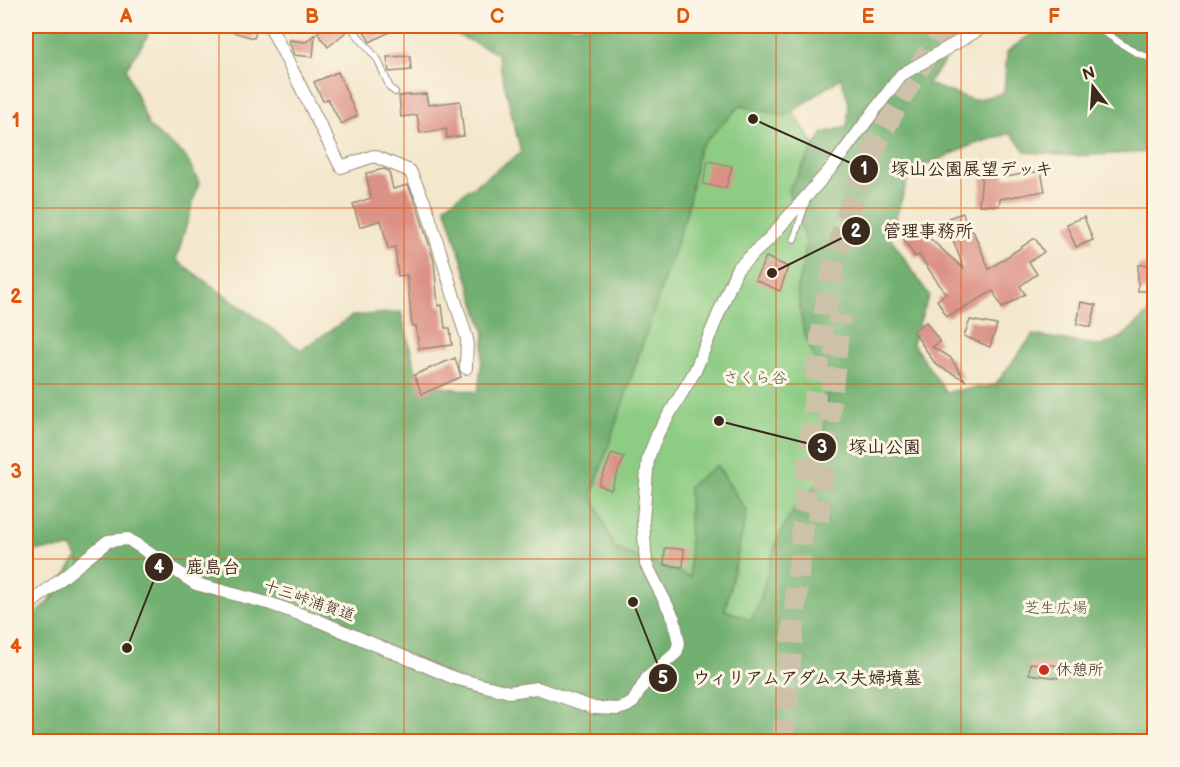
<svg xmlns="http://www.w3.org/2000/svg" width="1180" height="767" viewBox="0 0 1180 767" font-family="'Balsamiq Sans','Klee One',sans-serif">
<rect width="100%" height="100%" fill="#fcf5e5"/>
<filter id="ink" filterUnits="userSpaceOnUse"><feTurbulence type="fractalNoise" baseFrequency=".0167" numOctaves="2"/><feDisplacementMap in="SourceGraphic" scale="12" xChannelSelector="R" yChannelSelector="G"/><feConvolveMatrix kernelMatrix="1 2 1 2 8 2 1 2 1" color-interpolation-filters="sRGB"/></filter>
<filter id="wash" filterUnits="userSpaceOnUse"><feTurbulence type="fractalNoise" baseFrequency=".008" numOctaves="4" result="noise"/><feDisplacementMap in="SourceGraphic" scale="24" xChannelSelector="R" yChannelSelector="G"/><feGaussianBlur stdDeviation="1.35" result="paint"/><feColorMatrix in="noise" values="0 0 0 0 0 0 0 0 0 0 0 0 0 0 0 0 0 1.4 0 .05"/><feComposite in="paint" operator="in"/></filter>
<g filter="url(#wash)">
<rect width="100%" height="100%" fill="#f3e7cc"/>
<!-- green -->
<polygon fill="#8dcc83" stroke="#647b50" stroke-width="1.5" points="734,99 788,105 822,156 863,300 1154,741 26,636 92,535 476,437 618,231"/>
<!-- forest -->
<path fill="#72b071" stroke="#566d48" stroke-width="1.5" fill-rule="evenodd" d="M26,26H149L147,37L126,69L149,127L185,156L199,182L176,260L301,350L352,316L401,312L419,384L478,392L485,334L445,206L521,153L497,53L438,26H940L964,37L927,84L973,100L1004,93L1007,52L1042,26H1154V152L1073,156L1026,152L1011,133L972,145L910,172L890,237L929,295L912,343L946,392L995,385L1033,335L1101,346L1122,337L1154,308V741H26V624L83,568L72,548L26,551ZM841,78L849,103L847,127L823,133L788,190L807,244L797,288L803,329L826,389L822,479C804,497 788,514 778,539C767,565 765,595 751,620L725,610L747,512L717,465L689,486L690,577L615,549L592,495L687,211L699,148L740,106L786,116Z"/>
<g id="blocks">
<!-- building -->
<g fill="#dc9185">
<polygon points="222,26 258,26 254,38 222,29"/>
<polygon points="326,26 345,26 347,31 328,47 317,33"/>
<polygon points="361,26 401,26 370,42"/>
<polygon points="315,34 313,57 294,55 289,40 306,42"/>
<polygon points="410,56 411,70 389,72 387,57"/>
<polygon points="338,72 357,116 341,124 328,99 323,101 314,82"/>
<polygon points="426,94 428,105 460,101 464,136 447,138 446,129 420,133 417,115 401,117 399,96"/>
<polygon points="708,161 732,166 726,188 703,184"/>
<polygon points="983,167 1006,170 1005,177 1041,171 1045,191 1000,199 999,206 979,205"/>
<polygon points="384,169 389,171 393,189 408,185 418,209 434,261 438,306 442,305 445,328 450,328 452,345 419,349 416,326 412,326 407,275 398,276 395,247 388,249 381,220 360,227 353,204 371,198 366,173"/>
<polygon points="963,213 969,232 973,231 989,269 1035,238 1044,252 1029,262 1037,274 1020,286 1025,294 1002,308 993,291 947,317 937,300 946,294 919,255 915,257 903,238 919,229 964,269 945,219"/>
<polygon points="1084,217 1093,240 1076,247 1066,224"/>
<polygon points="766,257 788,267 780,291 755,280"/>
<polygon points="1155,264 1155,291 1138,291 1138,265"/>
<polygon points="1081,302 1096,305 1091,327 1077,324"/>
<polygon points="970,320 997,325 990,347 964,336"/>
<polygon points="926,322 940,342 932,347 950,357 965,380 936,365 913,331"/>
<polygon points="455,358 461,377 422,394 414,375"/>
<polygon points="612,453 624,457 611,490 599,485"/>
<polygon points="665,548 684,549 683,567 664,565"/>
<polygon points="1030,663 1060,666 1058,678 1029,674"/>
</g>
</g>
</g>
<g filter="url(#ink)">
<use href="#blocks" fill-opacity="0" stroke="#978875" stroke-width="1.5"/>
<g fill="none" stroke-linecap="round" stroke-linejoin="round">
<!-- highway-tunnel -->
<g stroke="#cec1a9" stroke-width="22" stroke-dasharray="22 11" stroke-linecap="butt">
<polyline points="818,521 840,315"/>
<path d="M783,742C791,648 800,554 809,461C816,378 822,294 848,214C870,146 907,85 946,26"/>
</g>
<!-- lane casing -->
<g stroke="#978875" stroke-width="8">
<g id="lane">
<polyline points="350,26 378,60 390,88 395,92"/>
<path d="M1087,26C1112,31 1128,55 1154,58"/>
<polyline points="794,239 806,202"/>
</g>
</g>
<!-- street casing -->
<g stroke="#978875" stroke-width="14">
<g id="street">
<polyline points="270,26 341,167 374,156 410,171 426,206 467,339 466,368"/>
<polyline points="26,607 108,541 128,539 196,584 271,604 319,621 454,678 509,692 537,688 594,708 618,709 627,706 633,702 647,678 676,653 679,644 674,619 646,564 643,520 648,458 658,433 695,371 737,269 769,239 833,166 901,75 985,26"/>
</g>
</g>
<!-- lane -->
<use href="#lane" stroke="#fff" stroke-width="6"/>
<!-- street -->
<use href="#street" stroke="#fff" stroke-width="12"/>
</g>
</g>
<!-- grid -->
<path fill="none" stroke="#df570d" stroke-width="1.5" stroke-opacity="0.55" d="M219,26V742M404,26V742M590,26V742M776,26V742M961,26V742M26,208H1154M26,384H1154M26,559H1154"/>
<!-- markers -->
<circle fill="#c8321e" stroke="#fcf5e5" stroke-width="2" cx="1044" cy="670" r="6"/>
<g text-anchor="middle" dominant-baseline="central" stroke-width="6" stroke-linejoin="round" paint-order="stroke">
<!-- park labels -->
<g font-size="16" fill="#545b3c" stroke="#fcf5e5">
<text x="755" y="378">さくら谷</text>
<text x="1056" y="608">芝生広場</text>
</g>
<!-- street labels -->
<g font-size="16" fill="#3b2a1e" stroke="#fcf5e5">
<text transform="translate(309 601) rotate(19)">十三峠浦賀道</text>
</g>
<!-- poi labels -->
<g font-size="16" fill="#3b2a1e" stroke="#fcf5e5" text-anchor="start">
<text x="1056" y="670">休憩所</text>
</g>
</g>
<!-- callouts -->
<path fill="none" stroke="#3b2a1e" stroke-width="2" d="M753 119L864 169M772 273L856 231M719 421L822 447M127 648L159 567M633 602L663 678"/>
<g fill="#3b2a1e" stroke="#fcf5e5" stroke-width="2">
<circle cx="753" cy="119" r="6"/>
<circle cx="772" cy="273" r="6"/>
<circle cx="719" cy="421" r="6"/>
<circle cx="127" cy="648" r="6"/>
<circle cx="633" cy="602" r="6"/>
<circle cx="864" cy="169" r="15"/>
<circle cx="856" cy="231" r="15"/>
<circle cx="822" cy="447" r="15"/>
<circle cx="159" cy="567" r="15"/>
<circle cx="663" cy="678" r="15"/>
</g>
<g font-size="18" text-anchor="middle" font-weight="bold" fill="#fff">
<text x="864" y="175">1</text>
<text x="856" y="237">2</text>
<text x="822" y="453">3</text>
<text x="159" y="573">4</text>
<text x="663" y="684">5</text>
</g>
<g font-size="18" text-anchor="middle" font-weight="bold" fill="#3b2a1e" stroke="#fcf5e5" stroke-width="6" stroke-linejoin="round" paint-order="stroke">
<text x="972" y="175">塚山公園展望デッキ</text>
<text x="928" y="237">管理事務所</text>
<text x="885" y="453">塚山公園</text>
<text x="213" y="573">鹿島台</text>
<text x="807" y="684">ウィリアムアダムス夫婦墳墓</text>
</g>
<!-- margin -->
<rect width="1180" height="767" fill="none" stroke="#fcf5e5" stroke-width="66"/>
<!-- north arrow -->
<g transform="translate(1093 87) rotate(343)" stroke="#fcf5e5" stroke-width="4.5" paint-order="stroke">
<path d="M0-4.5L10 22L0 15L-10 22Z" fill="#3b2a1e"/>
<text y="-9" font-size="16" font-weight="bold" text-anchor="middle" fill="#3b2a1e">N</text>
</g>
<rect x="33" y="33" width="1114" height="701" fill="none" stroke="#df570d" stroke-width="2"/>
<g font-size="20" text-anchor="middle" font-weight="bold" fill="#df570d">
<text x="126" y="23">A</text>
<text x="312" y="23">B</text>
<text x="497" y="23">C</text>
<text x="683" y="23">D</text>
<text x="868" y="23">E</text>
<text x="1054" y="23">F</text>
<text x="16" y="127">1</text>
<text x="16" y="303">2</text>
<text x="16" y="478">3</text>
<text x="16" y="653">4</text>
</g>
</svg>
